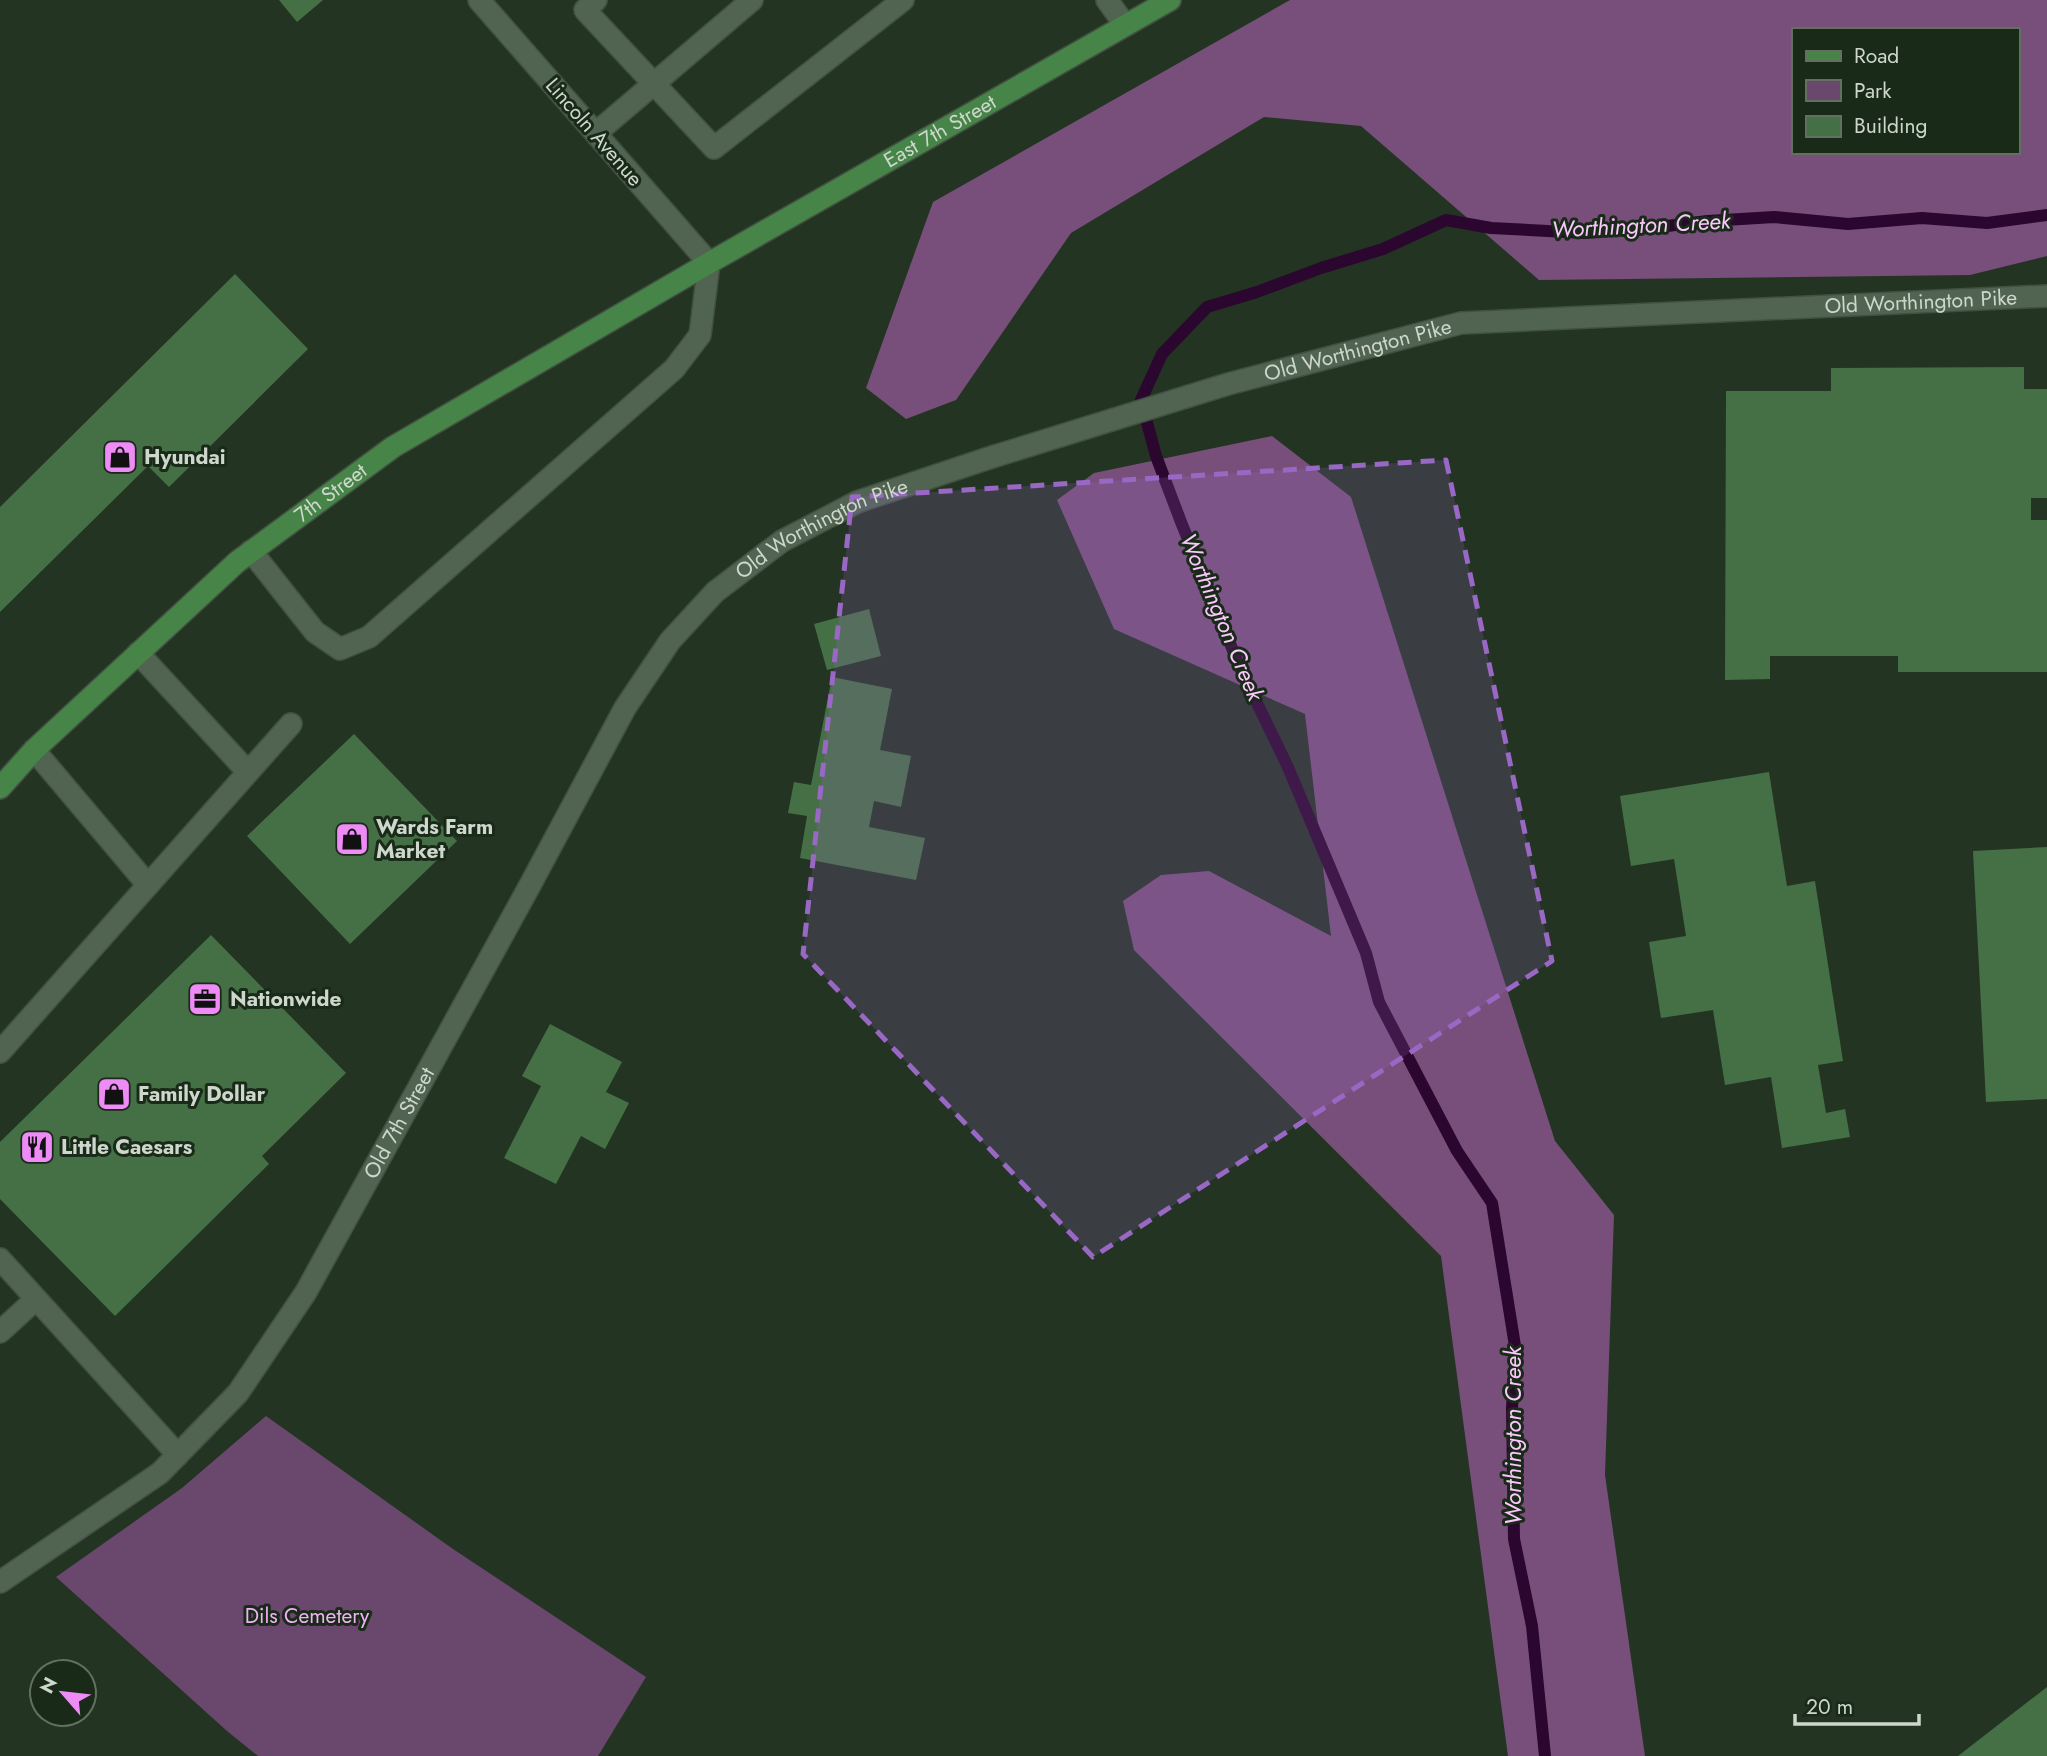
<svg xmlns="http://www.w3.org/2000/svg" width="2047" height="1756" viewBox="0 0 2047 1756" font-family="Jost,sans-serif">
<rect width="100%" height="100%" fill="#233423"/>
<!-- green -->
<polygon fill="#6a476d" points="266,1416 453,1549 646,1677 598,1756 258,1756 227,1731 56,1577 182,1488"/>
<!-- forest -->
<g fill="#774f7a" fill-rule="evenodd">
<path d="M1290,0H2047V256L1970,275L1539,280L1361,126L1264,117L1071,233L956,400L906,419L866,388L933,202ZM1793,30H2017V152H1793Z"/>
<polygon points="1272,436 1351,497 1555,1141 1614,1215 1605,1475 1645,1756 1508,1756 1441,1256 1134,950 1123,901 1161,875 1209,871 1331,936 1305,714 1114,629 1057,500 1094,473"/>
</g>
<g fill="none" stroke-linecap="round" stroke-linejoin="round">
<!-- stream -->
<polyline stroke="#2b062e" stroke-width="12" points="1545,1756 1532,1626 1514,1539 1512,1408 1516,1352 1492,1203 1457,1151 1379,1002 1366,953 1287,765 1240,668 1181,522 1156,456 1141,400 1162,354 1207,307 1257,292 1321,268 1383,249 1446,220 1491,228 1585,233 1659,227 1708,221 1774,217 1848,224 1922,218 1987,223 2047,215"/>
</g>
<!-- building -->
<g fill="#457045">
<polygon points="279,0 323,0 297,22"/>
<polygon points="235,274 308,349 169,487 148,466 0,612 0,507"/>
<polygon points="2024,367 2024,389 2047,389 2047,498 2031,498 2031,520 2047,520 2047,672 1898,672 1898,656 1770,656 1770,679 1725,680 1726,391 1831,391 1831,368"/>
<polygon points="869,609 881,656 827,670 814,624"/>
<polygon points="832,677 892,689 880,750 911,756 901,807 874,801 869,827 925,838 916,880 800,858 807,816 788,813 794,782 811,785"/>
<polygon points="354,734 457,841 350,944 247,836"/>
<polygon points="1769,772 1787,886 1815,881 1843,1061 1818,1065 1826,1113 1845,1109 1850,1137 1782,1148 1771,1077 1725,1085 1713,1010 1661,1018 1649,942 1686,936 1674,859 1631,866 1620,796"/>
<polygon points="2047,847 2047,1099 1986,1102 1973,851"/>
<polygon points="211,935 346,1073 262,1156 269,1164 115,1316 0,1199 0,1142"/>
<polygon points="550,1024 622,1062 606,1092 629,1103 605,1149 581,1136 556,1184 504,1158 541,1086 522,1076"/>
<polygon points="2047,1687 2047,1756 1958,1756"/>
</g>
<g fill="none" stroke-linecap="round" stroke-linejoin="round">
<!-- minor casing -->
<g stroke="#425042" stroke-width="24">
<g id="minor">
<polyline points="596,0 585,10 714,148 903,0"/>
<polyline points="1107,0 1125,25"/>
<polyline points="596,133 752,0"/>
<polyline points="251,551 315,632 340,649 369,637 674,369 700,335 709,263 479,0"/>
<polyline points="138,653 248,772"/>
<polyline points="34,750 148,885"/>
<polyline points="0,1052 291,724"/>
<polyline points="0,1259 178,1455"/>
<polyline points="0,1332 36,1299"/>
<path id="s1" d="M0,1582L160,1473L238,1393L306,1292L529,887L625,708L670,641L715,592L782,541L857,502L992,457L1228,384L1461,323L2047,296"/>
</g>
</g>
<!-- major casing -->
<g stroke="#425042" stroke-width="24">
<g id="major">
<path id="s2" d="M0,788L34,750L237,562L393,447L709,263L1170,0"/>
</g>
</g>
<!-- minor -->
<use href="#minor" stroke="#516451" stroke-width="21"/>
<!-- major -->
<use href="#major" stroke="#468447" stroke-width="21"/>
</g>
<!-- marked area -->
<path fill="#9868c4" fill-opacity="0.2" stroke="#9868c4" stroke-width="5" stroke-dasharray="14 9" stroke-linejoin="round" d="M1446,460L1552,961L1093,1257L803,954L852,497Z"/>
<!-- icons -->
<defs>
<g id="shop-square" transform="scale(1.75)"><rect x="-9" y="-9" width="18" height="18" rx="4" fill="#ef8bf7" stroke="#1a2a19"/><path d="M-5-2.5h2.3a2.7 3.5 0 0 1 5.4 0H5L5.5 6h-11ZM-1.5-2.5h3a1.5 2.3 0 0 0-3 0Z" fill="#111"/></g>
<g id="office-square" transform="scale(1.75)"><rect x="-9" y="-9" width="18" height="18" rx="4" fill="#ef8bf7" stroke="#1a2a19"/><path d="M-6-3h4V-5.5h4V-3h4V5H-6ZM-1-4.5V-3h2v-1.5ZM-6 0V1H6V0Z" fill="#111"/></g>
<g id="restaurant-square" transform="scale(1.75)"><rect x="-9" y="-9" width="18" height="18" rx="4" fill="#ef8bf7" stroke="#1a2a19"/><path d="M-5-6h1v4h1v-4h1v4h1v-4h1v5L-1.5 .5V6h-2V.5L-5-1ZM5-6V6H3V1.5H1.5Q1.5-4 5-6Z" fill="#111"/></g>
</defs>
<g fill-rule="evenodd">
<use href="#shop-square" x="120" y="457"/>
<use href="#shop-square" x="352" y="839"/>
<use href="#office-square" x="205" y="999"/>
<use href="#shop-square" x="114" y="1094"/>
<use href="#restaurant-square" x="37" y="1147"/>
</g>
<g text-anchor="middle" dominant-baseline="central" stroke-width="6" stroke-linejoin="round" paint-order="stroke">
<!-- street labels -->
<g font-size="21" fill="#cdd7cc" stroke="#1a2a19">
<text stroke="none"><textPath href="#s2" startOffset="1153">East 7th Street</textPath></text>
<text transform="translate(594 132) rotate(49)">Lincoln Avenue</text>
<text stroke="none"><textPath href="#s1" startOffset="2499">Old Worthington Pike</textPath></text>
<text stroke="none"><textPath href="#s1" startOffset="1932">Old Worthington Pike</textPath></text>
<text stroke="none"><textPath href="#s2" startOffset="444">7th Street</textPath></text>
<text stroke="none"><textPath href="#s1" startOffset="1365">Old Worthington Pike</textPath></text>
<text stroke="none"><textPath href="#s1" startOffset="620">Old 7th Street</textPath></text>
</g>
<!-- poi labels -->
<g font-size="21" font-weight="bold" fill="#cdd7cc" stroke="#1a2a19" text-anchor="start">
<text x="144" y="457">Hyundai</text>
<text x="376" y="827">Wards Farm<tspan x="376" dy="24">Market</tspan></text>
<text x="230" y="999">Nationwide</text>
<text x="138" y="1094">Family Dollar</text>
<text x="61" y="1147">Little Caesars</text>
</g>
<!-- park labels -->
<g font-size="21" fill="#f1b2f5" stroke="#1a2a19">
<text x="307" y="1616">Dils Cemetery</text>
</g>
<!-- water labels -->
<g font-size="23" font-style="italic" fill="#fbc8fe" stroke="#1a2a19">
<text transform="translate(1641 225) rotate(-3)">Worthington Creek</text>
<text transform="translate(1222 617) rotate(67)">Worthington Creek</text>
<text transform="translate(1513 1436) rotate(-90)">Worthington Creek</text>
</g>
</g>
<!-- legend -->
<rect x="1792" y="28" width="228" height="126" fill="#1a2a19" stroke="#626f61" stroke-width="2"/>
<rect x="1806" y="51" width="35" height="10" fill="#468447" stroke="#626f61" stroke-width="2"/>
<text x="1854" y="63" font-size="21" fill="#cdd7cc">Road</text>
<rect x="1806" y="80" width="35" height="21" fill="#6a476d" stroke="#626f61" stroke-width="2"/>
<text x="1854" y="98" font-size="21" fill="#cdd7cc">Park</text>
<rect x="1806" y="116" width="35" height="21" fill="#457045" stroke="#626f61" stroke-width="2"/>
<text x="1854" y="133" font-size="21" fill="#cdd7cc">Building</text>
<!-- north arrow -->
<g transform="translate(63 1693) rotate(298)"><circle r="33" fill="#1a2a19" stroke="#626f61" stroke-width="2"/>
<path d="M0-5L12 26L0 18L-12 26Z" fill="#ef8bf7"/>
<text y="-10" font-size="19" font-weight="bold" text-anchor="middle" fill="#cdd7cc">N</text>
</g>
<!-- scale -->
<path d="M1795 1714v10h124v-10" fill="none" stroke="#cdd7cc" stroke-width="3.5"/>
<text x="1806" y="1714" font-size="21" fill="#cdd7cc" stroke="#1a2a19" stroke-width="5" paint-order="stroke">20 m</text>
</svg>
